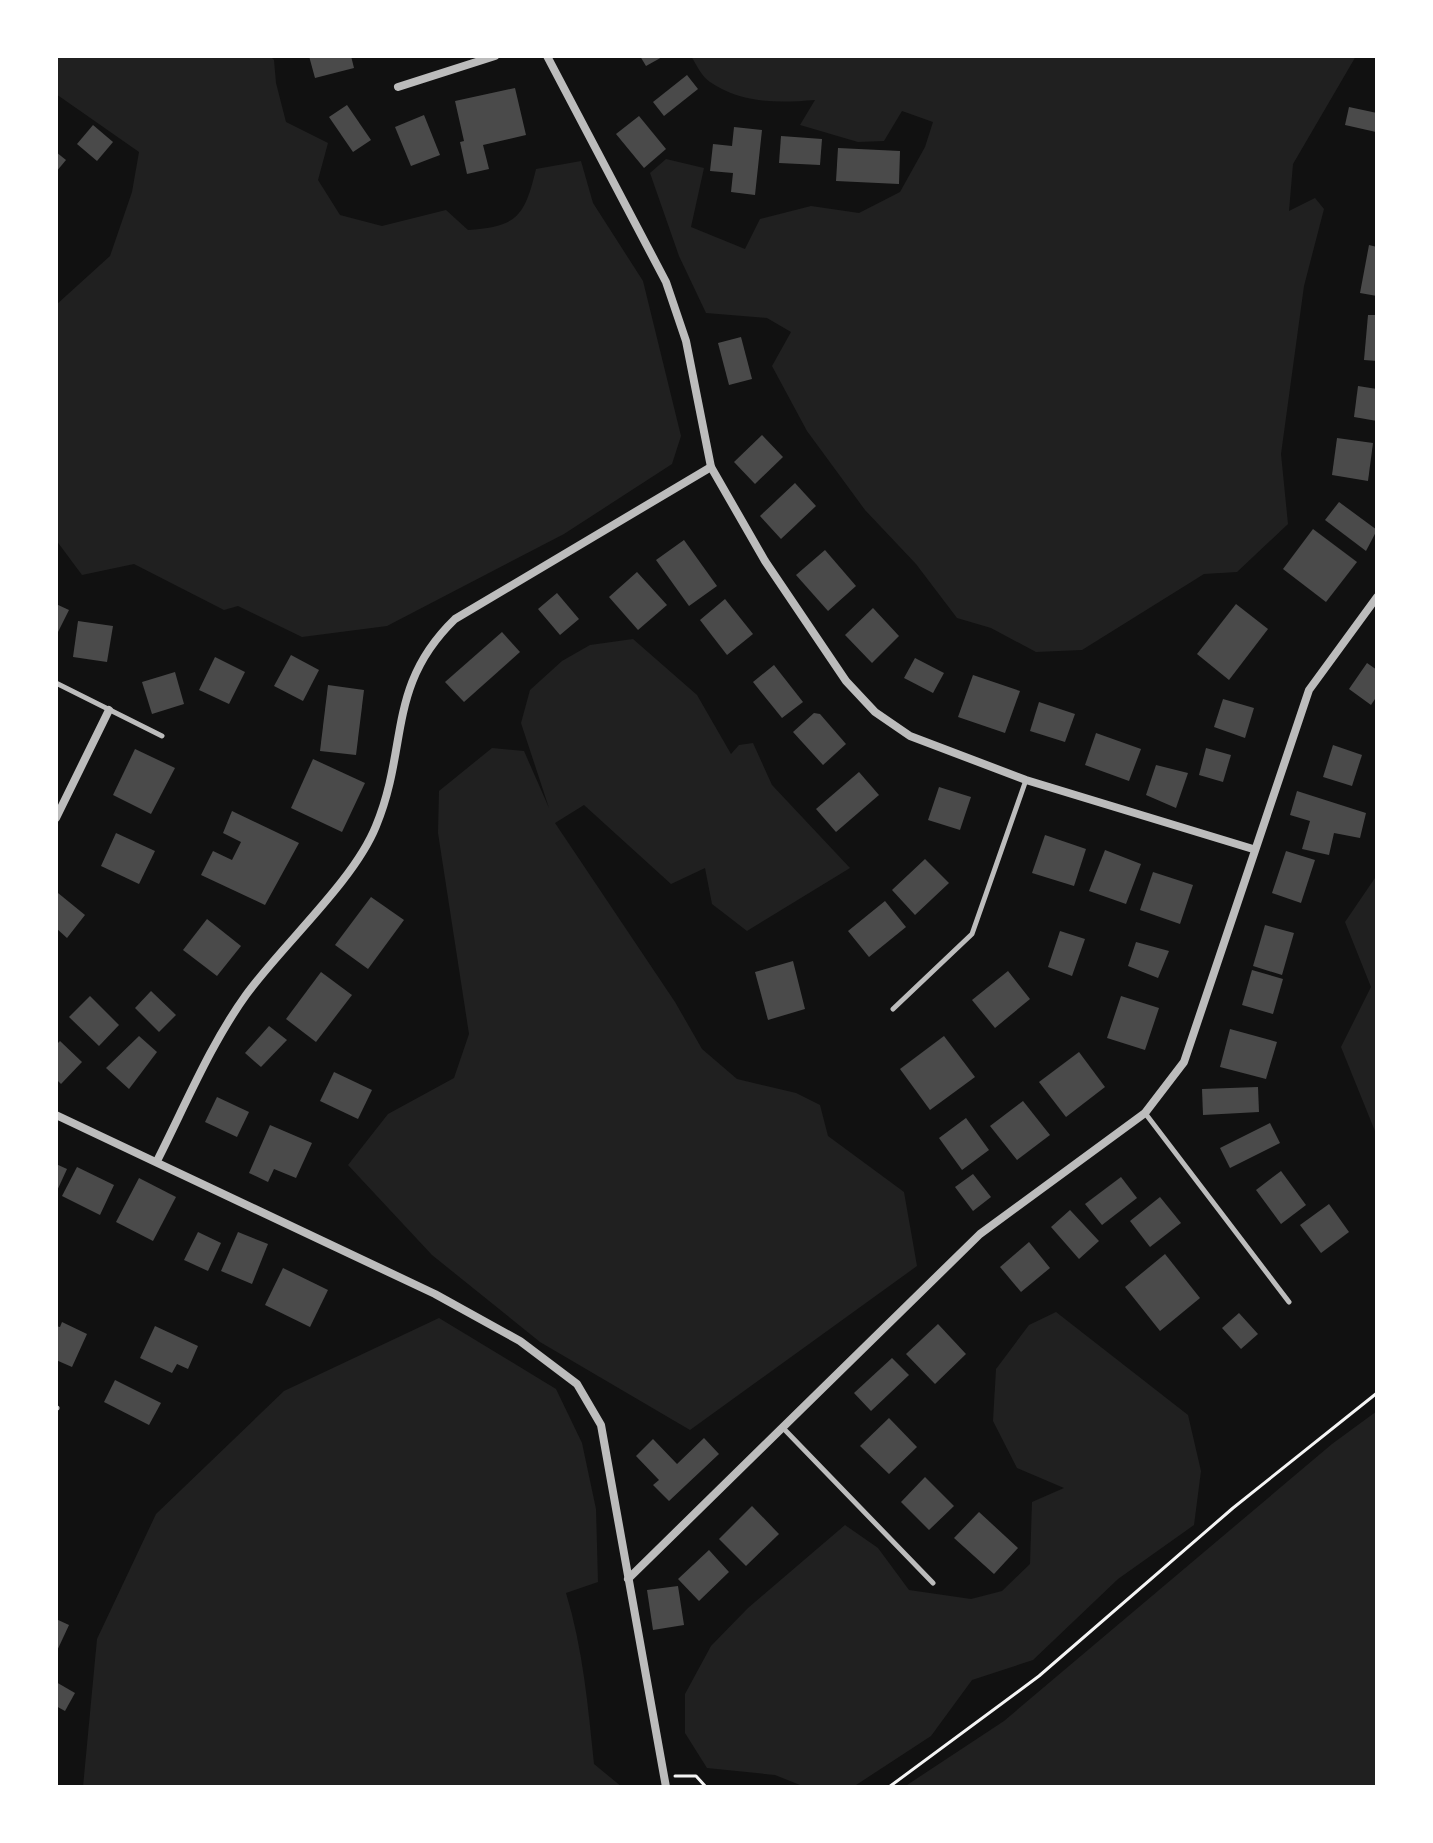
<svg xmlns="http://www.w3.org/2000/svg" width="1433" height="1843" viewBox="0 0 1433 1843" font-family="'Open Sans',sans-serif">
<rect width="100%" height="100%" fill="#111"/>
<!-- green -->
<g fill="#202020">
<path d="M56,56H270L274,60L276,83L286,122L328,143L318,180L340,215L382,226L446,210L468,230C518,227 525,215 536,169L581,161L593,203L643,281L681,436L672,464L564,534L387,626L302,637L238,606L224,610L134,564L82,575L56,540V305L110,256L132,192L139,152L56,94Z"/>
<path d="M691,56H1356L1293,164L1289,211L1315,198L1324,209L1304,286L1281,454L1288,524L1237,572L1204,574L1082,650L1036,652L991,628L957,618L916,564L865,510L807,431L772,366L791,332L767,318L706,313L679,256L650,173L666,159L704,168L691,227L745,249L760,219L811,206L859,213L900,192L925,147L933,122L902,111L884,141L858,142L800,125L815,100C779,103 742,104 710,82C702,77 696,64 691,56Z"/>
<polygon points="633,639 697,695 731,754 739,745 753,743 772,785 850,868 747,931 712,904 705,868 671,884 584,805 555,823 675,1002 702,1049 737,1079 796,1093 820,1105 828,1136 904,1192 917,1266 690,1430 540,1342 432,1255 348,1165 388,1114 454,1078 469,1034 438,833 439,791 492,748 524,751 549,808 521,723 530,690 562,661 590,645"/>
<polygon points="1377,875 1377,1136 1341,1047 1371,987 1345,922"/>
<polygon points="1056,1312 1188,1415 1201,1471 1194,1525 1118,1579 1033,1660 972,1680 931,1736 853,1787 805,1787 775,1775 707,1768 685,1733 685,1694 711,1646 748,1608 845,1525 878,1548 909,1590 971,1599 1002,1591 1030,1564 1032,1502 1064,1488 1017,1468 993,1421 996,1369 1029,1325"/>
<path d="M439,1318L556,1389L582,1443L596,1509L598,1582L566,1593C583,1649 588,1706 594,1764L622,1787H83L97,1639L156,1514L284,1391Z"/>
<polygon points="1377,1411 1377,1787 904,1787 1004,1721 1332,1444"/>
</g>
<!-- building -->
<g fill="#4a4a4a">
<polygon points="309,56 351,56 354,68 315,78"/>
<polygon points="640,56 664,56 646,66"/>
<polygon points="687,75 698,89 664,116 653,102"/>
<polygon points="515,88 526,135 483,145 489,169 467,174 460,142 464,141 455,101"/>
<polygon points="347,105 371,140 353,152 329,117"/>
<polygon points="1349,107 1377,113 1376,132 1345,125"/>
<polygon points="424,115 440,155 411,166 395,127"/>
<polygon points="639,116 666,149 644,168 616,134"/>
<polygon points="93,125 113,142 97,161 77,144"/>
<polygon points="734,127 762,130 755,195 731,192 733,173 710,171 713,144 732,146"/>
<polygon points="781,136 822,139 820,165 779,163"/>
<polygon points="838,148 900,151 899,184 836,181"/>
<polygon points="56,152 66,160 56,172"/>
<polygon points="1369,245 1377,247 1377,296 1360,293"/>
<polygon points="1368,315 1377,315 1377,361 1364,360"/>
<polygon points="741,337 752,379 729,385 718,343"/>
<polygon points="1358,386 1377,389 1377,421 1354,417"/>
<polygon points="762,435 783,457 755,484 734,462"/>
<polygon points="1337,438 1373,443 1368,481 1332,475"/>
<polygon points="795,483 816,506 781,539 760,516"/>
<polygon points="1339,502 1377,530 1366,551 1325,520"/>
<polygon points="1313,529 1357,562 1326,602 1283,569"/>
<polygon points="684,540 717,586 689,606 656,560"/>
<polygon points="825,550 856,586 828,611 796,575"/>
<polygon points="637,572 667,605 638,630 609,597"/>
<polygon points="557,593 579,619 560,635 538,609"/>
<polygon points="725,599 753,634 727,655 700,620"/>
<polygon points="56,604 69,610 56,636"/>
<polygon points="1236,604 1268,629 1229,680 1197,654"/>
<polygon points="873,608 899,636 872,663 845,635"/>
<polygon points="78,621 113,626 107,662 73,657"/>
<polygon points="502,632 520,652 464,702 445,682"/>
<polygon points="291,655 319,670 303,701 274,686"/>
<polygon points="215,657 245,672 229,704 199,690"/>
<polygon points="915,658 944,673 933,693 904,678"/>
<polygon points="1367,663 1377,670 1377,696 1371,705 1349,689"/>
<polygon points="774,665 803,702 782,718 753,682"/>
<polygon points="175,672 184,704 152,714 142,682"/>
<polygon points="973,675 1020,691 1005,733 958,717"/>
<polygon points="328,685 364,690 356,755 320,751"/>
<polygon points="1223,699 1254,708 1245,738 1214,727"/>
<polygon points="1039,702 1075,714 1065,742 1030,731"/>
<polygon points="814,713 820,714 846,744 823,765 793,732"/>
<polygon points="1096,733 1141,749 1129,781 1085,765"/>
<polygon points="1333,745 1362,755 1352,786 1323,777"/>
<polygon points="1206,748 1231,755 1223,782 1199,775"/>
<polygon points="135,749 175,768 151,814 113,795"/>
<polygon points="313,759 365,783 342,832 291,808"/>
<polygon points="1156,765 1188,773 1176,808 1146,795"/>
<polygon points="859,772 879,795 836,832 816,809"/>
<polygon points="939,787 971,797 960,830 928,820"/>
<polygon points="1297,791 1366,813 1360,838 1334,833 1329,855 1302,849 1310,821 1290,815"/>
<polygon points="232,811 299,843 265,905 201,875 213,851 232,860 241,842 223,833"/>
<polygon points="116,833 155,851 139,884 101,866"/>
<polygon points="1045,835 1086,849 1074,886 1032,873"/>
<polygon points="1105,850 1141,864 1126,904 1089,891"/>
<polygon points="1286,851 1315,860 1301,903 1272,893"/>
<polygon points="925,859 949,883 915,915 892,890"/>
<polygon points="1153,872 1193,885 1180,924 1140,910"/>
<polygon points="58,893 85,915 67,938 56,928"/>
<polygon points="371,897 404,920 368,969 335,945"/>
<polygon points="885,901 906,927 869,957 848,931"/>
<polygon points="207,919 241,946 217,976 183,950"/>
<polygon points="1265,925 1294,933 1282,975 1253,966"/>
<polygon points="1060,931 1085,939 1072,976 1048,967"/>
<polygon points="1136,942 1169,951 1158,978 1128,966"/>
<polygon points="793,961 805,1009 768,1020 755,972"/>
<polygon points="1252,970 1283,979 1273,1014 1242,1005"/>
<polygon points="1008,971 1030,999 995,1028 972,1000"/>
<polygon points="321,972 352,995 316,1042 286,1019"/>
<polygon points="151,991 176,1015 159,1032 135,1008"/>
<polygon points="90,996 119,1025 99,1046 69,1017"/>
<polygon points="1121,996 1159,1008 1145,1050 1107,1038"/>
<polygon points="269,1026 287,1040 261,1067 245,1053"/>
<polygon points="1230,1029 1277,1042 1266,1079 1220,1067"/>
<polygon points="139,1036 157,1052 129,1089 106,1068"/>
<polygon points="944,1036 975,1077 930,1110 900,1069"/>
<polygon points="60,1041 82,1062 61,1084 56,1079 56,1045"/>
<polygon points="1079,1052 1105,1087 1066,1117 1039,1082"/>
<polygon points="334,1072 372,1090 358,1119 320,1101"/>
<polygon points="1258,1087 1259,1112 1203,1115 1202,1089"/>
<polygon points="217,1097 249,1112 237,1137 205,1122"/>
<polygon points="1023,1101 1050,1135 1017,1160 990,1126"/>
<polygon points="966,1118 989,1150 962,1170 939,1138"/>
<polygon points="1270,1123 1280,1143 1230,1168 1220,1148"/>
<polygon points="270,1125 312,1143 296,1178 274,1169 268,1182 249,1173"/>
<polygon points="56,1164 67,1169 56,1193"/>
<polygon points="77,1167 114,1185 100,1215 62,1196"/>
<polygon points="1281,1171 1306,1205 1281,1224 1256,1190"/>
<polygon points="973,1174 991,1197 973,1211 955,1187"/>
<polygon points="1121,1177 1137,1198 1102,1225 1085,1204"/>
<polygon points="139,1178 176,1197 153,1241 116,1222"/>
<polygon points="1160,1197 1181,1223 1150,1247 1130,1221"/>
<polygon points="1329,1204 1349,1232 1321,1253 1300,1225"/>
<polygon points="1070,1210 1099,1241 1079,1259 1051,1227"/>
<polygon points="198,1232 221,1243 208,1271 184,1260"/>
<polygon points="238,1232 268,1244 252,1284 221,1271"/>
<polygon points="1029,1242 1050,1268 1021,1292 1000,1267"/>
<polygon points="1165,1254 1200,1298 1160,1331 1125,1287"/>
<polygon points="283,1268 328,1290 310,1327 265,1305"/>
<polygon points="1239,1313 1258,1334 1241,1349 1222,1328"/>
<polygon points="62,1322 87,1334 72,1367 56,1360 56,1326 60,1327"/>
<polygon points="938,1324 966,1354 935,1384 906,1354"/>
<polygon points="155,1326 198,1346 188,1369 177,1364 172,1373 140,1358"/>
<polygon points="892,1358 909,1375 871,1411 854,1393"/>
<polygon points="115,1380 161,1403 149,1425 104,1402"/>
<polygon points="889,1418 917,1447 889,1474 860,1446"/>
<polygon points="704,1438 719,1454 669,1501 653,1485 659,1480 636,1456 653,1439 677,1464"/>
<polygon points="925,1477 954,1506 929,1530 901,1502"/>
<polygon points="752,1506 779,1534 746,1566 719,1539"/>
<polygon points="979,1512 1018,1548 994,1574 954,1538"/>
<polygon points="709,1550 729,1572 699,1601 678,1579"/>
<polygon points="678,1586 684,1625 653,1630 647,1590"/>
<polygon points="56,1619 69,1625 56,1653"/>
<polygon points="56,1682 75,1693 65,1711 56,1706"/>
</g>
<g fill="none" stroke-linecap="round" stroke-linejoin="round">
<!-- path -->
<g stroke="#f5f5f5" stroke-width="3">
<polyline points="675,1776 696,1776 706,1787"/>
<polyline points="889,1787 1039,1676 1233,1508 1377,1393"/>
</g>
<!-- service -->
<g stroke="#bcbcbc" stroke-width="5">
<polyline points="56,683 162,736"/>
<polyline points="893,1009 972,934 1026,780"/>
<polyline points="1145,1113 1289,1302"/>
<polyline points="56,1408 57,1408"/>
<polyline points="784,1429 933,1583"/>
</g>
<!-- minor -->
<g stroke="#bcbcbc" stroke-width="8">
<polyline points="547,56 666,282 686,341 711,467 765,561 846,681 875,712 910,736 1026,780 1253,849"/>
<polyline points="398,87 495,56"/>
<polyline points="56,818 109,710"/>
<polyline points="56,1115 435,1294 520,1341 577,1384 601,1425 666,1787"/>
<path d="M157,1161C185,1106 210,1045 246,995C283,944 354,881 376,826C409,746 386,686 455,619L711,467"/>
<polyline points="628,1579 980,1234 1145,1113 1184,1062 1309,690 1377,597"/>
</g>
</g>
<!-- border -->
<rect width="1433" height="1843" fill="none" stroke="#ffffff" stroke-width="116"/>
</svg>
